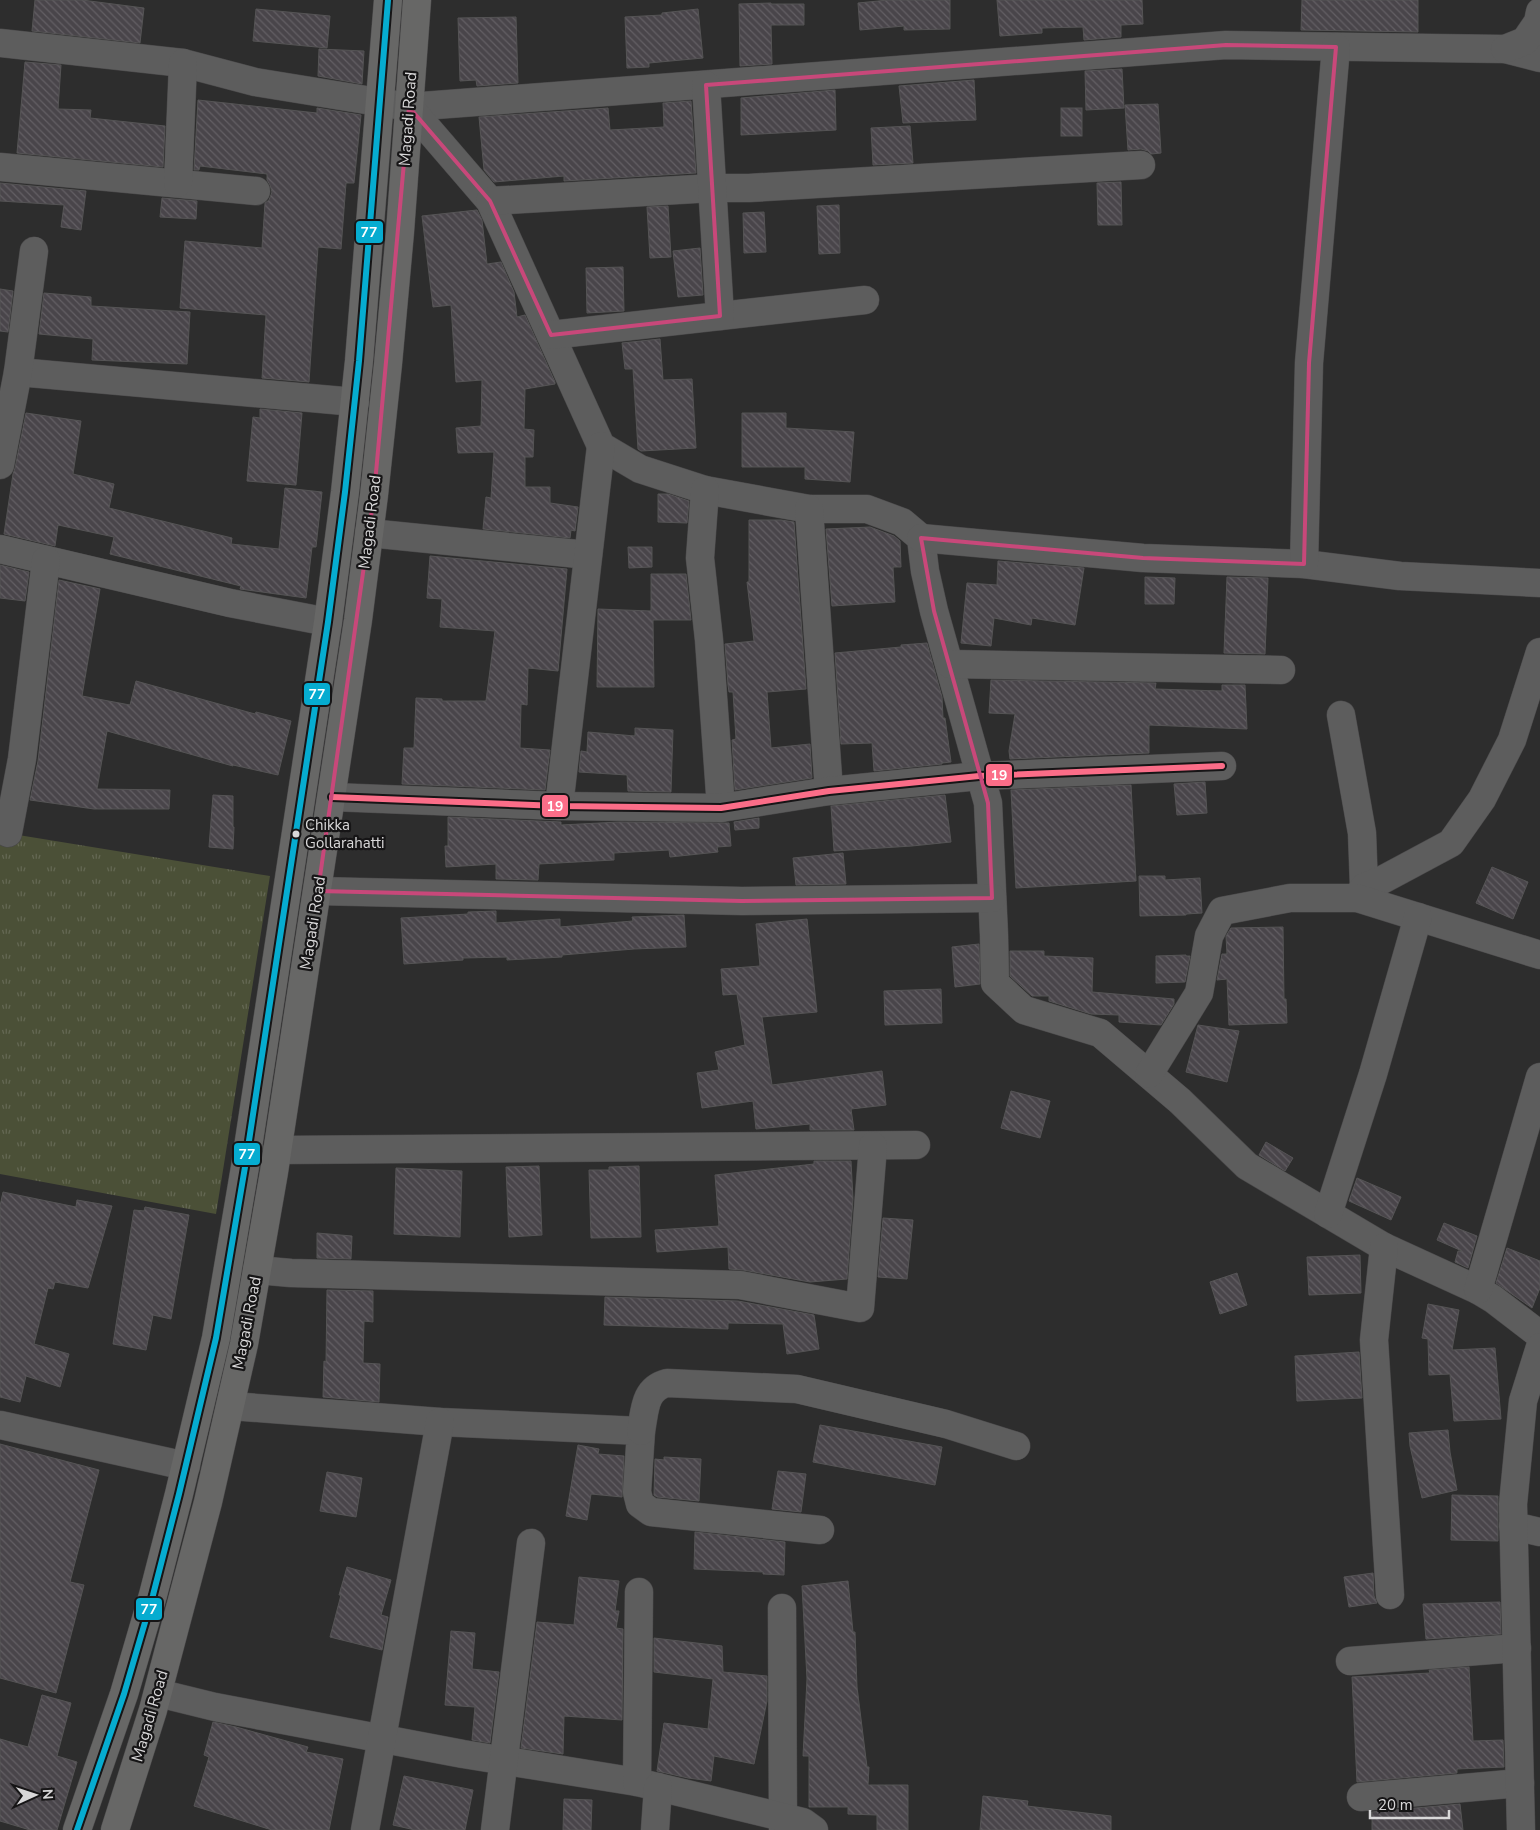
<svg xmlns="http://www.w3.org/2000/svg" width="1540" height="1830" viewBox="0 0 1540 1830" font-family="'Nunito Sans',sans-serif">
<defs>
<pattern id="grass-tufts" width="24" height="20" patternUnits="userSpaceOnUse" patternTransform="scale(1.25)"><rect width="24" height="20" fill="#4b5037"/><path d="M3 7l-1-3M5 7V3M7 7l1-3M15 17l-1-3M17 17v-4M19 17l1-3" fill="none" stroke="#646853"/></pattern>
<pattern id="building-back-hatch" width="6" height="6" patternUnits="userSpaceOnUse" patternTransform="scale(1.25)"><rect width="6" height="6" fill="#49454a"/><path d="M-1 5l2 2M0 0l6 6M5-1l2 2" fill="none" stroke="#635f64"/></pattern>
</defs>
<rect width="100%" height="100%" fill="#2d2d2d"/>
<!-- grass -->
<polygon fill="url(#grass-tufts)" points="0,832 270,876 216,1214 0,1174"/>
<!-- building -->
<g fill="url(#building-back-hatch)" stroke="#555455">
<polygon points="35,0 82,0 144,8 140,43 32,31"/>
<polygon points="888,0 950,0 950,29 904,30 904,26 860,30 858,3"/>
<polygon points="997,0 1142,0 1143,24 1121,25 1121,37 1084,40 1083,27 1042,28 1042,33 1000,36"/>
<polygon points="1302,0 1418,0 1418,32 1301,30"/>
<polygon points="771,3 771,4 804,4 804,25 771,25 772,64 740,66 739,4"/>
<polygon points="256,9 330,16 327,48 253,41"/>
<polygon points="698,9 703,58 649,63 649,67 627,68 625,17 662,15 662,13"/>
<polygon points="516,17 518,83 477,86 476,80 460,81 458,18"/>
<polygon points="319,49 364,51 362,84 318,76"/>
<polygon points="25,62 61,65 58,109 91,110 90,118 165,126 163,167 17,153"/>
<polygon points="1122,69 1124,108 1086,110 1085,71"/>
<polygon points="974,80 976,120 903,123 899,86"/>
<polygon points="835,90 836,130 741,135 741,98"/>
<polygon points="198,100 317,113 317,108 361,115 354,183 346,183 341,249 318,247 309,382 262,378 266,315 180,308 185,241 262,248 265,203 269,200 272,192 270,185 267,180 267,174 200,166 199,170 194,170"/>
<polygon points="691,101 696,173 564,181 564,176 494,182 484,170 479,117 608,108 610,130 664,127 663,103"/>
<polygon points="1158,104 1161,153 1151,154 1148,151 1141,149 1128,150 1125,105"/>
<rect x="1061" y="108" width="21" height="28"/>
<polygon points="910,126 913,163 873,165 871,128"/>
<polygon points="1121,182 1122,225 1098,225 1097,183"/>
<polygon points="0,183 86,191 81,230 61,227 64,205 0,201"/>
<polygon points="162,198 197,201 196,219 160,217"/>
<polygon points="839,205 840,253 819,254 817,206"/>
<polygon points="668,206 671,257 650,258 647,207"/>
<polygon points="477,210 482,220 487,264 501,262 514,292 517,317 525,315 555,382 555,384 525,389 524,429 534,430 533,457 525,457 525,487 550,487 550,503 578,507 575,531 571,530 570,538 483,529 486,497 491,498 494,452 458,453 456,428 481,426 482,380 456,382 451,305 433,307 422,216"/>
<polygon points="764,212 766,252 744,253 743,213"/>
<polygon points="700,248 703,295 678,297 673,251"/>
<polygon points="623,267 624,311 587,313 586,268"/>
<polygon points="0,289 13,291 8,332 0,331"/>
<polygon points="44,293 91,297 91,306 190,312 187,364 92,360 93,339 39,334"/>
<polygon points="660,339 663,380 692,379 696,448 641,451 638,449 633,369 625,369 622,343"/>
<polygon points="260,409 302,413 296,485 247,481 253,417 260,418"/>
<polygon points="26,413 81,421 73,474 114,484 109,508 232,538 231,544 279,549 285,488 322,492 316,547 312,547 306,598 240,589 241,586 110,554 114,537 58,525 55,546 4,534 13,474 15,468"/>
<polygon points="742,413 786,413 786,428 854,432 850,482 805,479 805,467 742,467"/>
<polygon points="658,494 668,494 689,501 687,523 658,522"/>
<polygon points="749,520 781,520 794,522 806,689 767,692 771,748 810,744 812,778 735,790 732,740 736,739 733,692 729,692 728,685 725,644 754,641 747,582 749,582"/>
<polygon points="870,527 894,536 900,541 901,567 893,567 895,602 832,606 826,529"/>
<polygon points="628,547 652,547 652,567 629,568"/>
<polygon points="430,556 567,569 558,671 528,668 527,705 521,704 520,748 550,750 545,790 402,784 404,748 414,748 416,698 442,699 442,701 486,701 495,631 440,627 442,599 427,598"/>
<polygon points="998,561 1084,568 1075,625 1032,618 1031,625 994,618 991,646 961,643 967,583 997,585"/>
<polygon points="0,565 29,572 25,601 0,598"/>
<polygon points="651,574 686,574 691,620 653,620 654,687 597,687 598,609 651,611"/>
<polygon points="1145,577 1175,578 1174,604 1145,604"/>
<polygon points="1227,577 1268,578 1265,654 1224,653"/>
<polygon points="59,580 100,589 82,696 130,705 136,681 255,714 256,712 291,721 278,775 233,765 233,766 107,731 97,789 170,790 169,809 94,809 30,800 38,761"/>
<polygon points="927,643 942,697 943,718 945,718 951,762 942,763 942,764 874,771 872,743 841,744 835,653 901,647 901,645"/>
<polygon points="991,680 1156,683 1155,689 1222,691 1222,685 1245,685 1247,729 1149,725 1149,753 1010,759 1009,751 1015,714 989,713"/>
<polygon points="635,728 673,730 671,792 628,791 627,775 579,772 581,751 587,752 588,732 635,736"/>
<polygon points="1205,782 1207,813 1177,815 1174,784"/>
<polygon points="1131,785 1136,881 1016,888 1011,790"/>
<polygon points="213,795 233,796 233,827 234,827 233,849 209,847"/>
<polygon points="945,795 951,842 912,846 834,851 831,806"/>
<polygon points="448,817 561,822 561,825 619,822 729,823 731,846 717,847 718,852 670,857 669,850 614,853 614,860 539,864 538,880 496,879 496,864 446,867 445,846 448,846"/>
<polygon points="759,818 759,828 735,830 734,822"/>
<polygon points="843,853 846,884 796,885 793,858"/>
<polygon points="1492,867 1528,882 1513,919 1476,903"/>
<polygon points="1139,876 1165,876 1165,880 1200,878 1202,913 1186,914 1186,915 1140,916"/>
<polygon points="496,911 496,923 560,919 560,927 633,921 632,917 684,915 686,947 634,949 562,955 562,957 507,960 507,957 463,958 463,960 404,964 401,918 468,914 468,912"/>
<polygon points="807,919 817,1012 762,1017 772,1085 882,1071 886,1105 851,1109 854,1130 810,1130 810,1124 756,1129 753,1101 702,1108 697,1073 719,1070 715,1052 745,1045 737,994 723,995 721,969 760,966 756,924"/>
<polygon points="1283,927 1284,999 1286,999 1287,1023 1229,1025 1227,979 1217,980 1222,954 1227,954 1226,936 1231,928"/>
<polygon points="979,944 980,984 955,987 952,947"/>
<polygon points="1010,951 1044,951 1044,956 1093,958 1092,992 1174,999 1174,1004 1161,1025 1119,1022 1119,1015 1091,1014 1049,1001 1049,996 1032,996 1010,976"/>
<polygon points="1186,955 1186,956 1190,956 1185,982 1156,983 1156,956"/>
<polygon points="941,989 942,1023 885,1025 884,991"/>
<polygon points="1198,1025 1239,1031 1227,1082 1186,1072"/>
<polygon points="1011,1091 1050,1101 1040,1138 1001,1128"/>
<polygon points="1266,1142 1293,1158 1285,1171 1259,1155"/>
<polygon points="814,1161 851,1161 853,1199 847,1279 810,1282 743,1270 729,1269 728,1247 657,1252 655,1230 719,1226 715,1175 814,1164"/>
<polygon points="539,1166 542,1235 509,1237 506,1167"/>
<polygon points="639,1166 641,1237 591,1238 589,1170 609,1170 609,1167"/>
<polygon points="396,1168 462,1171 460,1237 394,1234"/>
<polygon points="1357,1178 1401,1197 1391,1220 1349,1201"/>
<polygon points="3,1192 76,1207 77,1200 112,1206 88,1288 55,1282 53,1289 48,1288 34,1344 69,1354 60,1387 26,1376 20,1402 0,1397 0,1206"/>
<polygon points="145,1207 189,1215 171,1319 153,1315 146,1350 113,1344 134,1210 144,1211"/>
<polygon points="883,1218 913,1220 907,1279 878,1277"/>
<polygon points="1444,1223 1477,1236 1468,1268 1455,1262 1458,1251 1462,1251 1437,1240"/>
<polygon points="317,1233 352,1236 351,1259 317,1258"/>
<polygon points="1507,1248 1540,1261 1540,1288 1532,1308 1496,1283"/>
<polygon points="1360,1255 1361,1293 1309,1295 1307,1257"/>
<polygon points="1237,1273 1247,1305 1220,1314 1210,1282"/>
<polygon points="327,1290 373,1291 373,1322 364,1321 363,1363 380,1364 379,1402 323,1397 324,1361 326,1362"/>
<polygon points="605,1297 738,1301 814,1315 819,1349 787,1354 783,1324 728,1323 728,1329 604,1325"/>
<polygon points="1428,1304 1459,1310 1452,1350 1495,1348 1501,1419 1454,1421 1450,1374 1429,1375 1428,1339 1422,1338"/>
<polygon points="1359,1352 1362,1398 1297,1401 1295,1356"/>
<polygon points="820,1425 942,1447 935,1485 813,1462"/>
<polygon points="1448,1430 1450,1452 1457,1490 1422,1498 1410,1446 1409,1433"/>
<polygon points="0,1444 99,1470 70,1582 84,1585 56,1693 0,1678"/>
<polygon points="578,1445 599,1449 598,1454 624,1456 622,1497 591,1494 587,1520 566,1516"/>
<polygon points="664,1457 701,1459 699,1501 657,1497 654,1495 655,1459 664,1460"/>
<polygon points="778,1471 806,1474 801,1512 772,1509"/>
<polygon points="327,1472 362,1478 356,1517 320,1511"/>
<polygon points="1452,1495 1498,1496 1498,1541 1451,1540"/>
<polygon points="695,1532 785,1542 784,1575 763,1574 763,1572 694,1569"/>
<polygon points="347,1567 391,1580 381,1615 388,1617 382,1650 330,1637 341,1595 339,1595"/>
<polygon points="1373,1573 1374,1596 1377,1603 1349,1607 1344,1577"/>
<polygon points="579,1577 619,1581 615,1611 619,1611 616,1628 623,1629 622,1720 564,1716 563,1754 521,1748 537,1622 574,1625"/>
<polygon points="848,1581 853,1632 855,1632 857,1687 867,1767 869,1767 868,1785 908,1785 908,1830 877,1830 877,1815 848,1814 848,1807 809,1807 809,1756 803,1756 807,1679 802,1586"/>
<polygon points="1500,1602 1501,1634 1426,1639 1423,1604"/>
<polygon points="451,1631 475,1633 472,1669 499,1672 490,1743 472,1740 475,1707 445,1705"/>
<polygon points="654,1638 722,1646 723,1672 767,1676 767,1701 754,1764 714,1756 711,1781 688,1778 657,1771 664,1723 708,1729 713,1679 654,1672"/>
<polygon points="1469,1667 1473,1741 1503,1740 1504,1767 1457,1769 1457,1773 1357,1782 1352,1677 1430,1673 1429,1670"/>
<polygon points="42,1695 71,1703 57,1756 77,1762 57,1830 30,1830 0,1821 0,1739 28,1747"/>
<polygon points="213,1722 236,1727 308,1747 306,1752 343,1759 329,1830 272,1830 194,1806 209,1757 204,1755"/>
<polygon points="404,1776 473,1790 465,1830 415,1830 393,1825"/>
<polygon points="983,1796 1028,1801 1027,1806 1111,1816 1111,1830 980,1830"/>
<polygon points="564,1799 592,1800 591,1830 563,1830"/>
<polygon points="1460,1804 1463,1830 1372,1830 1372,1812"/>
</g>
<g fill="none" stroke-linecap="round" stroke-linejoin="round">
<!-- street casing -->
<g stroke="#494849" stroke-width="29">
<g id="street">
<polyline points="0,43 183,63 255,82 409,107 1226,45 1505,49 1540,58"/>
<polyline points="1505,49 1525,41 1538,22 1540,12"/>
<polyline points="409,107 490,201 601,446 640,469 705,490 809,509 867,509 902,522 921,538 925,571 934,611 988,803 994,935 995,983 1024,1010 1100,1033 1180,1101 1247,1166 1384,1247 1478,1290 1493,1299 1540,1335"/>
<polyline points="0,167 256,191"/>
<polyline points="178,183 183,63"/>
<polyline points="490,201 713,188 749,188 1141,165"/>
<polyline points="720,316 865,300"/>
<polyline points="551,335 720,316 706,85"/>
<polyline points="18,372 355,402"/>
<polyline points="0,465 18,372 34,251"/>
<polyline points="705,490 700,558 709,640 721,808"/>
<polyline points="809,509 829,791"/>
<polyline points="369,533 588,555"/>
<polyline points="921,538 1143,558 1304,564 1400,576 1540,583"/>
<polyline points="0,549 230,603 328,622"/>
<polyline points="1304,564 1309,363 1336,47"/>
<polyline points="950,664 1281,670"/>
<polyline points="1341,715 1362,833 1364,887"/>
<polyline points="332,797 559,806 721,808 829,791 979,776 1222,766"/>
<polyline points="559,806 601,446"/>
<polyline points="8,833 22,759 46,560"/>
<polyline points="318,891 742,901 992,898"/>
<polyline points="1357,898 1364,887 1382,880 1451,843 1482,799 1512,740 1540,652"/>
<polyline points="1149,1074 1199,993 1209,936 1222,911 1290,898 1357,898 1540,955"/>
<polyline points="277,1150 916,1145"/>
<polyline points="1328,1214 1373,1074 1418,917"/>
<polyline points="1384,1247 1374,1340 1390,1595"/>
<polyline points="257,1270 291,1273 740,1285 860,1308 873,1146"/>
<polyline points="1478,1290 1540,1077"/>
<polyline points="231,1406 440,1422 641,1431 637,1492 640,1504 651,1512 820,1530"/>
<polyline points="0,1425 186,1466"/>
<path d="M641,1431C645,1410 644,1389 667,1383L797,1389L946,1424L1016,1446"/>
<polyline points="1513,1526 1540,1532"/>
<polyline points="782,1608 783,1830"/>
<polyline points="1350,1661 1517,1648"/>
<polyline points="158,1693 215,1707 463,1754 637,1782 803,1822 814,1830"/>
<polyline points="637,1782 639,1592"/>
<polyline points="1361,1797 1520,1783"/>
<polyline points="365,1830 440,1422"/>
<polyline points="495,1830 531,1543"/>
<polyline points="655,1830 658,1787"/>
<polyline points="1521,1830 1513,1504 1523,1401 1540,1347"/>
</g>
</g>
<!-- primary casing -->
<g stroke="#494849" stroke-width="29">
<g id="primary">
<polyline points="77,1830 124,1694 153,1595 179,1494 216,1338 245,1167 328,622 345,492 359,361 388,0"/>
<polyline points="115,1830 153,1710 208,1502 244,1344 274,1172 358,620 374,495 388,364 400,232 417,0"/>
</g>
</g>
<!-- street -->
<use href="#street" stroke="#5d5d5d" stroke-width="28"/>
<!-- primary -->
<use href="#primary" stroke="#676766" stroke-width="28"/>
<!-- bus-1 casing -->
<g stroke="#161516" stroke-width="10">
<polyline id="bus-1" points="332,797 559,806 721,808 829,791 979,776 1222,766"/>
</g>
<!-- bus-2 casing -->
<g stroke="#161516" stroke-width="10">
<polyline id="bus-2" points="77,1830 124,1694 153,1595 179,1494 216,1338 245,1167 328,622 345,492 359,361 388,0"/>
</g>
<!-- bus-1 -->
<use href="#bus-1" stroke="#fb6d88" stroke-width="6"/>
<!-- bus-2 -->
<use href="#bus-2" stroke="#06acd0" stroke-width="6"/>
</g>
<!-- marked area -->
<path fill="none" stroke="#c8487a" stroke-width="4" stroke-linejoin="round" d="M1226,45L1336,47L1309,363L1304,564L1143,558L921,538L934,611L988,803L992,898L742,901L318,891L374,495L409,107L490,201L551,335L720,316L706,85Z"/>
<!-- markers -->
<circle fill="#d9d8d9" stroke="#161516" stroke-width="2" cx="296" cy="834" r="4.5"/>
<g text-anchor="middle" dominant-baseline="central" stroke-width="4.5" stroke-linejoin="round" paint-order="stroke">
<!-- bus labels -->
<g font-size="15" fill="#d9d8d9" stroke="#161516" text-anchor="start">
<text x="305" y="825">Chikka<tspan x="305" dy="18">Gollarahatti</tspan></text>
</g>
<!-- street labels -->
<g font-size="16" fill="#d9d8d9" stroke="#161516">
<text transform="translate(408 119) rotate(-86)">Magadi Road</text>
<text transform="translate(370 522) rotate(-83)">Magadi Road</text>
<text transform="translate(313 923) rotate(-81)">Magadi Road</text>
<text transform="translate(247 1323) rotate(-79)">Magadi Road</text>
<text transform="translate(150 1716) rotate(-74)">Magadi Road</text>
</g>
</g>
<g stroke="#161516" stroke-width="2">
<rect x="355" y="220" width="29" height="24" rx="5" fill="#06acd0"/>
<rect x="303" y="682" width="28" height="24" rx="5" fill="#06acd0"/>
<rect x="985" y="763" width="28" height="24" rx="5" fill="#fb6d88"/>
<rect x="541" y="794" width="28" height="24" rx="5" fill="#fb6d88"/>
<rect x="233" y="1142" width="28" height="24" rx="5" fill="#06acd0"/>
<rect x="135" y="1597" width="28" height="24" rx="5" fill="#06acd0"/>
</g>
<g font-size="14" text-anchor="middle" font-weight="bold" fill="#fff">
<text x="369" y="237">77</text>
<text x="317" y="699">77</text>
<text x="999" y="780">19</text>
<text x="555" y="811">19</text>
<text x="247" y="1159">77</text>
<text x="149" y="1614">77</text>
</g>
<!-- north arrow -->
<g transform="translate(35 1795) rotate(87)" stroke="#161516" stroke-width="4" paint-order="stroke">
<path d="M0-4L9 19L0 12L-9 19Z" fill="#d9d8d9"/>
<text y="-8" font-size="14" font-weight="bold" text-anchor="middle" fill="#d9d8d9">N</text>
</g>
<!-- scale -->
<path d="M1370 1810v8h79v-8" fill="none" stroke="#d9d8d9" stroke-width="2.5"/>
<text x="1378" y="1810" font-size="15" fill="#d9d8d9" stroke="#161516" stroke-width="4" paint-order="stroke">20 m</text>
</svg>
